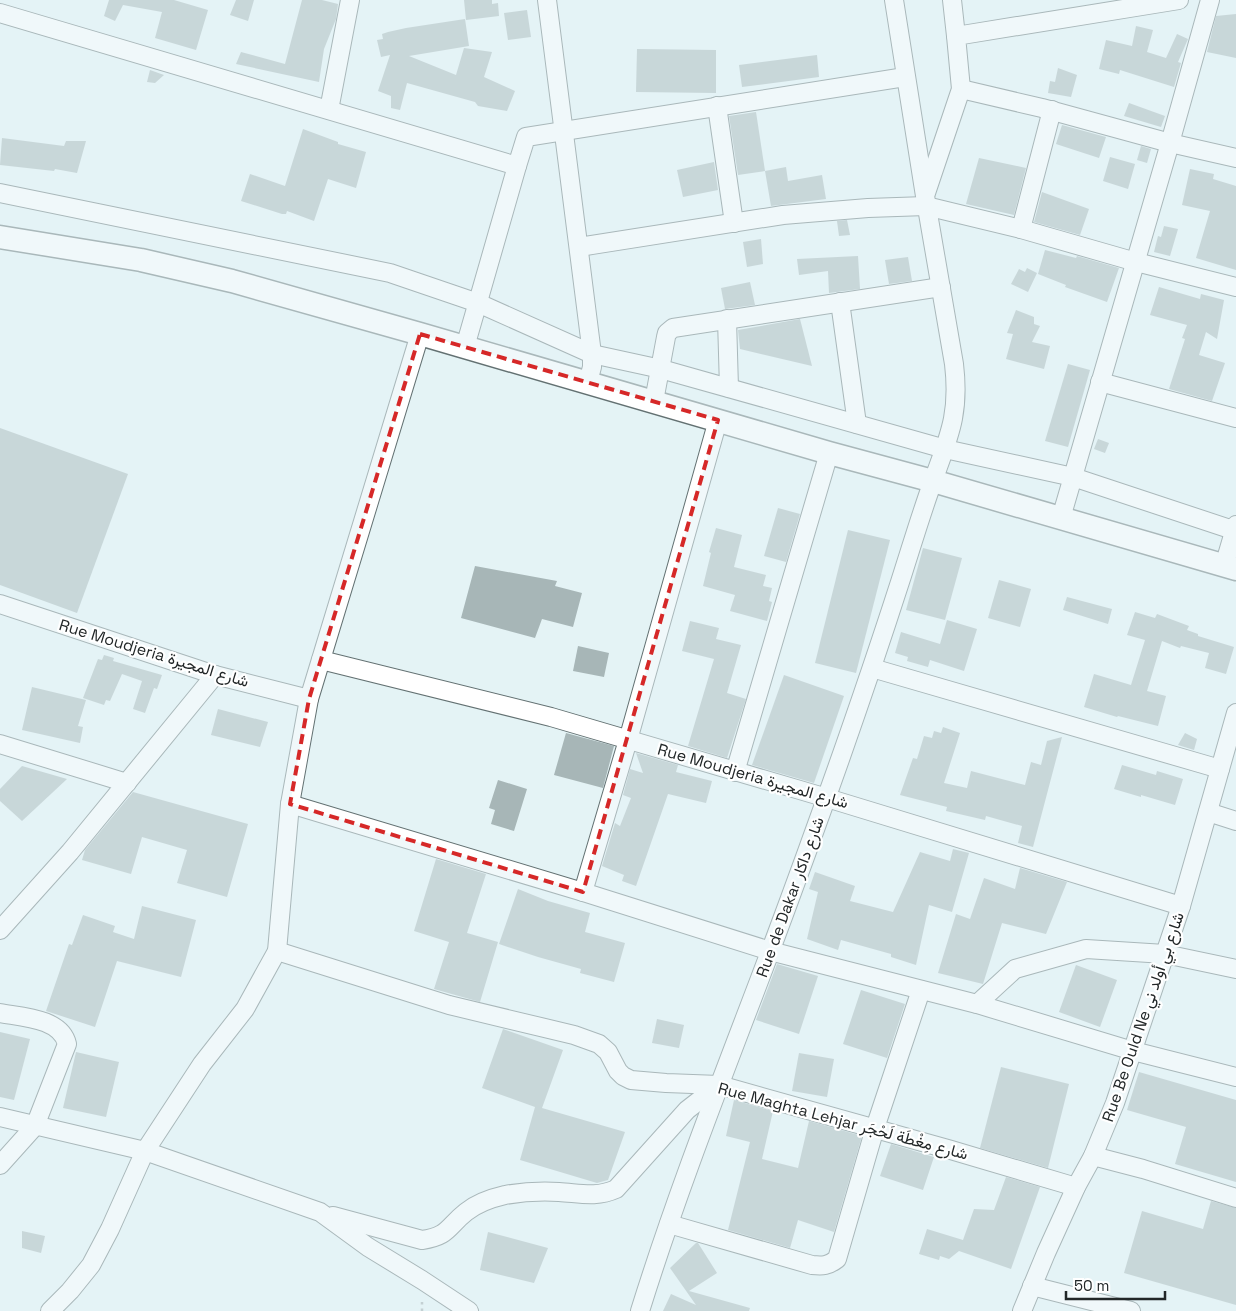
<svg xmlns="http://www.w3.org/2000/svg" width="1236" height="1311" viewBox="0 0 1236 1311" font-family="'Space Grotesk',Vazirmatn,sans-serif">
<rect width="100%" height="100%" fill="#e4f3f5"/>
<!-- building -->
<g fill="#a7b6b7">
<polygon points="109,0 174,0 208,10 196,50 155,38 162,12 123,5 115,21 104,16"/>
<polygon points="236,0 254,0 248,21 230,15"/>
<polygon points="302,0 322,0 338,4 336,19 324,49 319,82 236,64 241,52 285,64"/>
<polygon points="464,0 492,0 492,4 498,3 499,16 466,20"/>
<polygon points="527,10 531,37 508,40 504,13"/>
<polygon points="1236,14 1236,58 1207,52 1216,16"/>
<polygon points="465,19 469,46 409,56 456,75 464,48 492,52 484,77 515,91 507,111 478,106 475,102 407,83 400,110 391,108 391,96 378,91 390,55 381,57 377,40 383,39 382,34 388,32 406,28"/>
<polygon points="1136,26 1153,30 1147,52 1166,58 1177,34 1188,39 1178,62 1181,63 1174,87 1120,70 1119,74 1099,69 1106,40 1132,46"/>
<polygon points="637,49 716,50 716,93 636,92"/>
<polygon points="817,55 819,77 742,87 739,65"/>
<polygon points="1058,68 1077,75 1071,97 1048,93 1050,81 1055,82"/>
<polygon points="150,70 164,75 155,83 147,82"/>
<polygon points="1129,103 1165,116 1161,127 1124,116"/>
<polygon points="756,112 765,171 738,175 729,116"/>
<polygon points="1062,125 1106,137 1099,158 1056,144"/>
<polygon points="303,129 338,142 338,144 366,152 356,188 328,179 314,221 287,211 286,214 282,214 241,201 250,174 285,186"/>
<polygon points="2,138 64,146 66,141 86,141 77,173 55,169 54,171 0,165"/>
<polygon points="1141,146 1151,149 1147,163 1137,160"/>
<polygon points="1110,157 1135,164 1128,189 1103,181"/>
<polygon points="979,158 1026,168 1014,215 966,204"/>
<polygon points="714,162 718,190 683,197 677,170"/>
<polygon points="786,167 788,181 822,175 826,199 771,206 765,171"/>
<polygon points="1190,169 1214,174 1213,179 1236,186 1236,270 1196,258 1210,211 1182,205"/>
<polygon points="1042,192 1089,209 1080,235 1034,222"/>
<polygon points="847,220 850,235 839,236 837,221"/>
<polygon points="1164,226 1178,229 1170,256 1154,252 1158,236 1161,237"/>
<polygon points="761,239 763,264 747,267 743,242"/>
<polygon points="1045,250 1076,258 1077,256 1119,268 1107,302 1065,287 1066,285 1038,274"/>
<polygon points="858,256 860,289 829,293 828,271 799,275 797,259"/>
<polygon points="908,257 912,281 889,284 885,260"/>
<polygon points="1027,268 1037,273 1028,292 1011,284 1019,269 1025,272"/>
<polygon points="750,282 755,305 725,309 721,288"/>
<polygon points="1159,287 1200,299 1201,294 1224,300 1217,339 1206,332 1199,355 1225,363 1212,401 1169,389 1185,339 1182,338 1187,325 1150,315"/>
<polygon points="1016,310 1034,317 1034,324 1040,326 1032,342 1050,346 1044,369 1006,359 1013,334 1007,333"/>
<polygon points="800,319 812,366 740,349 738,330"/>
<polygon points="1068,364 1090,370 1068,447 1045,441"/>
<polygon points="0,428 128,474 77,613 0,585"/>
<polygon points="1098,439 1109,443 1105,453 1094,449"/>
<polygon points="778,508 800,514 786,562 764,556"/>
<polygon points="716,528 742,535 734,567 766,575 763,586 772,588 769,601 772,602 767,621 730,611 735,595 703,586 711,553 709,552"/>
<polygon points="848,530 890,540 856,673 815,663"/>
<polygon points="923,548 962,558 945,620 906,610"/>
<polygon points="475,566 557,581 555,586 582,593 573,627 542,619 535,638 461,618"/>
<polygon points="999,580 1031,589 1020,627 988,618"/>
<polygon points="1067,597 1112,609 1108,624 1063,610"/>
<polygon points="1135,612 1155,618 1157,614 1189,626 1187,630 1198,634 1198,636 1234,647 1226,674 1205,668 1209,653 1181,646 1180,648 1162,641 1147,691 1166,696 1158,726 1118,716 1117,717 1084,707 1094,674 1131,685 1145,640 1127,635"/>
<polygon points="947,620 977,629 964,671 930,660 928,667 907,661 908,657 895,653 901,632 940,644"/>
<polygon points="690,621 719,628 716,639 741,645 727,693 746,699 727,758 688,746 714,659 682,651"/>
<polygon points="578,646 609,653 604,677 573,671"/>
<polygon points="104,655 114,658 113,661 162,675 157,689 154,688 145,713 133,709 142,681 122,674 110,701 106,700 104,705 83,698 98,659 102,660"/>
<polygon points="784,675 844,696 814,783 752,765"/>
<polygon points="32,687 86,700 78,726 83,727 80,743 22,730"/>
<polygon points="218,709 268,722 260,747 211,735"/>
<polygon points="943,727 960,733 944,783 967,788 971,771 1025,785 1031,762 1041,765 1047,741 1062,737 1033,847 1018,843 1022,826 986,816 985,820 946,811 947,807 900,795 913,758 917,759 924,736 932,738 934,731 941,733"/>
<polygon points="566,733 614,746 603,788 554,775"/>
<polygon points="1185,733 1197,739 1194,750 1178,745"/>
<polygon points="636,753 678,765 676,772 712,781 706,803 668,794 636,886 622,881 624,875 602,866 615,823 620,826 631,798 623,795 630,769 643,773"/>
<polygon points="1122,765 1156,775 1157,771 1183,779 1175,805 1141,795 1141,797 1114,789"/>
<polygon points="22,766 67,779 22,821 0,801 0,789"/>
<polygon points="498,780 527,789 514,831 491,824 495,810 489,808"/>
<polygon points="133,792 248,824 227,897 177,883 187,850 142,837 131,874 82,860 85,850"/>
<polygon points="953,849 969,853 952,912 929,905 916,965 891,957 891,954 841,940 838,950 807,939 818,892 809,889 815,872 855,886 850,901 893,912 920,852 950,861"/>
<polygon points="436,859 486,874 467,933 498,942 480,1002 434,989 449,942 414,931"/>
<polygon points="1020,868 1067,882 1046,934 1002,923 983,984 938,973 956,914 970,919 984,878 1015,889"/>
<polygon points="518,889 548,901 590,913 585,932 625,943 614,982 580,973 581,969 538,957 499,944"/>
<polygon points="142,906 196,920 181,977 117,961 95,1027 46,1011 69,944 72,945 83,915 115,926 113,932 134,939"/>
<polygon points="777,964 818,976 799,1034 756,1020"/>
<polygon points="1076,965 1117,980 1100,1027 1059,1012"/>
<polygon points="861,990 905,1004 887,1058 843,1044"/>
<polygon points="657,1019 684,1025 679,1048 652,1043"/>
<polygon points="503,1029 563,1050 542,1108 625,1132 608,1180 597,1183 520,1160 535,1107 482,1088"/>
<polygon points="0,1032 30,1039 14,1100 0,1097"/>
<polygon points="76,1052 119,1062 106,1117 63,1108"/>
<polygon points="799,1053 834,1059 827,1097 792,1091"/>
<polygon points="1001,1067 1069,1084 1048,1168 980,1148"/>
<polygon points="1139,1072 1236,1100 1236,1182 1175,1164 1186,1127 1127,1110"/>
<polygon points="734,1100 773,1111 762,1159 798,1168 809,1121 862,1136 834,1232 798,1220 790,1248 728,1230 750,1142 726,1136"/>
<polygon points="891,1144 934,1157 923,1190 880,1176"/>
<polygon points="1006,1177 1040,1187 1011,1269 959,1251 949,1259 940,1256 939,1260 919,1254 927,1229 963,1240 974,1209 994,1210"/>
<polygon points="1211,1201 1236,1208 1236,1305 1124,1273 1142,1211 1203,1229"/>
<polygon points="22,1231 45,1236 41,1253 22,1248"/>
<polygon points="488,1232 548,1248 534,1283 480,1270"/>
<polygon points="696,1243 698,1243 717,1273 689,1291 750,1308 749,1311 663,1311 671,1294 696,1305 670,1268"/>
</g>
<g fill="none" stroke-linecap="round" stroke-linejoin="round">
<!-- minor casing -->
<g stroke="#637172" stroke-width="20">
<g id="minor">
<polyline points="547,0 592,354 592,367 588,382"/>
<polyline points="952,0 956,36"/>
<polyline points="0,13 517,166"/>
<polyline points="961,89 1042,108 1170,143 1236,158"/>
<polyline points="717,106 734,223"/>
<polyline points="329,110 350,0"/>
<polyline points="0,193 390,273 478,303 592,354 661,369 945,449 1073,477 1236,531"/>
<polyline points="926,193 961,89 956,36 1179,0"/>
<polyline points="1021,229 1052,110"/>
<polyline points="579,247 783,215 868,208 926,206 1021,229 1136,262 1236,287"/>
<polyline points="840,302 857,424"/>
<polyline points="727,319 729,388"/>
<polyline points="465,347 517,166 526,137 905,77"/>
<polyline points="1100,382 1236,418"/>
<polyline points="654,401 666,337 667,333 673,328 941,287"/>
<polyline points="1061,518 1170,143 1210,0"/>
<polyline points="1224,566 1236,525"/>
<polyline points="0,604 215,675 309,699"/>
<polyline points="321,660 551,717 827,798 1181,906"/>
<polyline points="872,668 1220,769"/>
<polyline points="0,744 127,783"/>
<polyline points="735,772 829,453"/>
<polyline points="290,804 583,892 770,951 977,1004 1133,1051 1236,1077"/>
<polyline points="1208,812 1236,821"/>
<polyline points="583,892 628,740 718,420"/>
<polyline points="0,930 70,852 215,675"/>
<polyline points="277,951 449,1005 574,1035 599,1044 608,1052 618,1071 623,1076 631,1080 666,1083 719,1085 951,1150 1076,1187"/>
<polyline points="977,1004 1015,969 1086,949 1165,954 1236,969"/>
<path d="M0,1013C21,1017 61,1018 67,1044L35,1126L0,1165"/>
<polyline points="0,1117 145,1151 320,1212 368,1247 422,1280 469,1311"/>
<polyline points="1093,1156 1143,1169 1236,1198"/>
<path d="M333,1216L422,1240C449,1236 447,1227 466,1212C477,1203 492,1198 505,1195C522,1192 541,1191 559,1192C579,1193 596,1198 616,1189L687,1110L719,1085"/>
<path d="M669,1224L812,1265C823,1266 828,1266 837,1259L875,1128L921,990"/>
<polyline points="1032,1286 1131,1311"/>
<polyline points="50,1311 70,1291 91,1265 110,1229 145,1151 202,1064 245,1009 277,951 290,804 309,699 420,334"/>
<path d="M640,1311C678,1189 725,1071 770,952C816,829 860,706 900,582C911,548 921,514 933,481C949,436 960,414 954,364L925,196L894,0"/>
<polyline points="1022,1311 1046,1253 1076,1187 1093,1156 1115,1103 1181,906 1236,713"/>
</g>
</g>
<!-- major casing -->
<g stroke="#637172" stroke-width="25">
<polyline id="major" points="0,237 141,260 232,281 420,334 829,453 933,481 1236,569"/>
</g>
<!-- path -->
<polyline stroke="#9ba7a8" stroke-width="2.5" stroke-dasharray="2.5 4" stroke-linecap="butt" points="422,1311 422,1298"/>
<!-- minor -->
<use href="#minor" stroke="#fff" stroke-width="18"/>
<!-- major -->
<use href="#major" stroke="#fff" stroke-width="22"/>
</g>
<!-- marked area -->
<path d="M0 0H1236V1311H0ZM420,334L718,420L583,892L290,804L309,699Z" fill="#e4f3f5" fill-opacity=".55" fill-rule="evenodd"/>
<path fill="none" stroke="#d62828" stroke-width="4" stroke-dasharray="10 6" stroke-linejoin="round" d="M420,334L718,420L583,892L290,804L309,699Z"/>
<g text-anchor="middle" dominant-baseline="central" stroke-width="4.5" stroke-linejoin="round" paint-order="stroke">
<!-- street labels -->
<g font-size="16" fill="#222728" stroke="#fff">
<text transform="translate(154 653) rotate(17)">Rue Moudjeria شارع المجيرة</text>
<text transform="translate(753 776) rotate(16)">Rue Moudjeria شارع المجيرة</text>
<text transform="translate(790 897) rotate(-70)">Rue de Dakar شارع داكار</text>
<text transform="translate(1143 1017) rotate(-71)">Rue Be Ould Ne شارع بي أولد ني</text>
<text transform="translate(843 1121) rotate(15)">Rue Maghta Lehjar شارع مِغْطَة لَحْجَر</text>
</g>
</g>
<!-- scale -->
<path d="M1066 1291v8h99v-8" fill="none" stroke="#222728" stroke-width="2.5"/>
<text x="1074" y="1291" font-size="15" fill="#222728" stroke="#ffffff" stroke-width="4" paint-order="stroke">50 m</text>
</svg>
